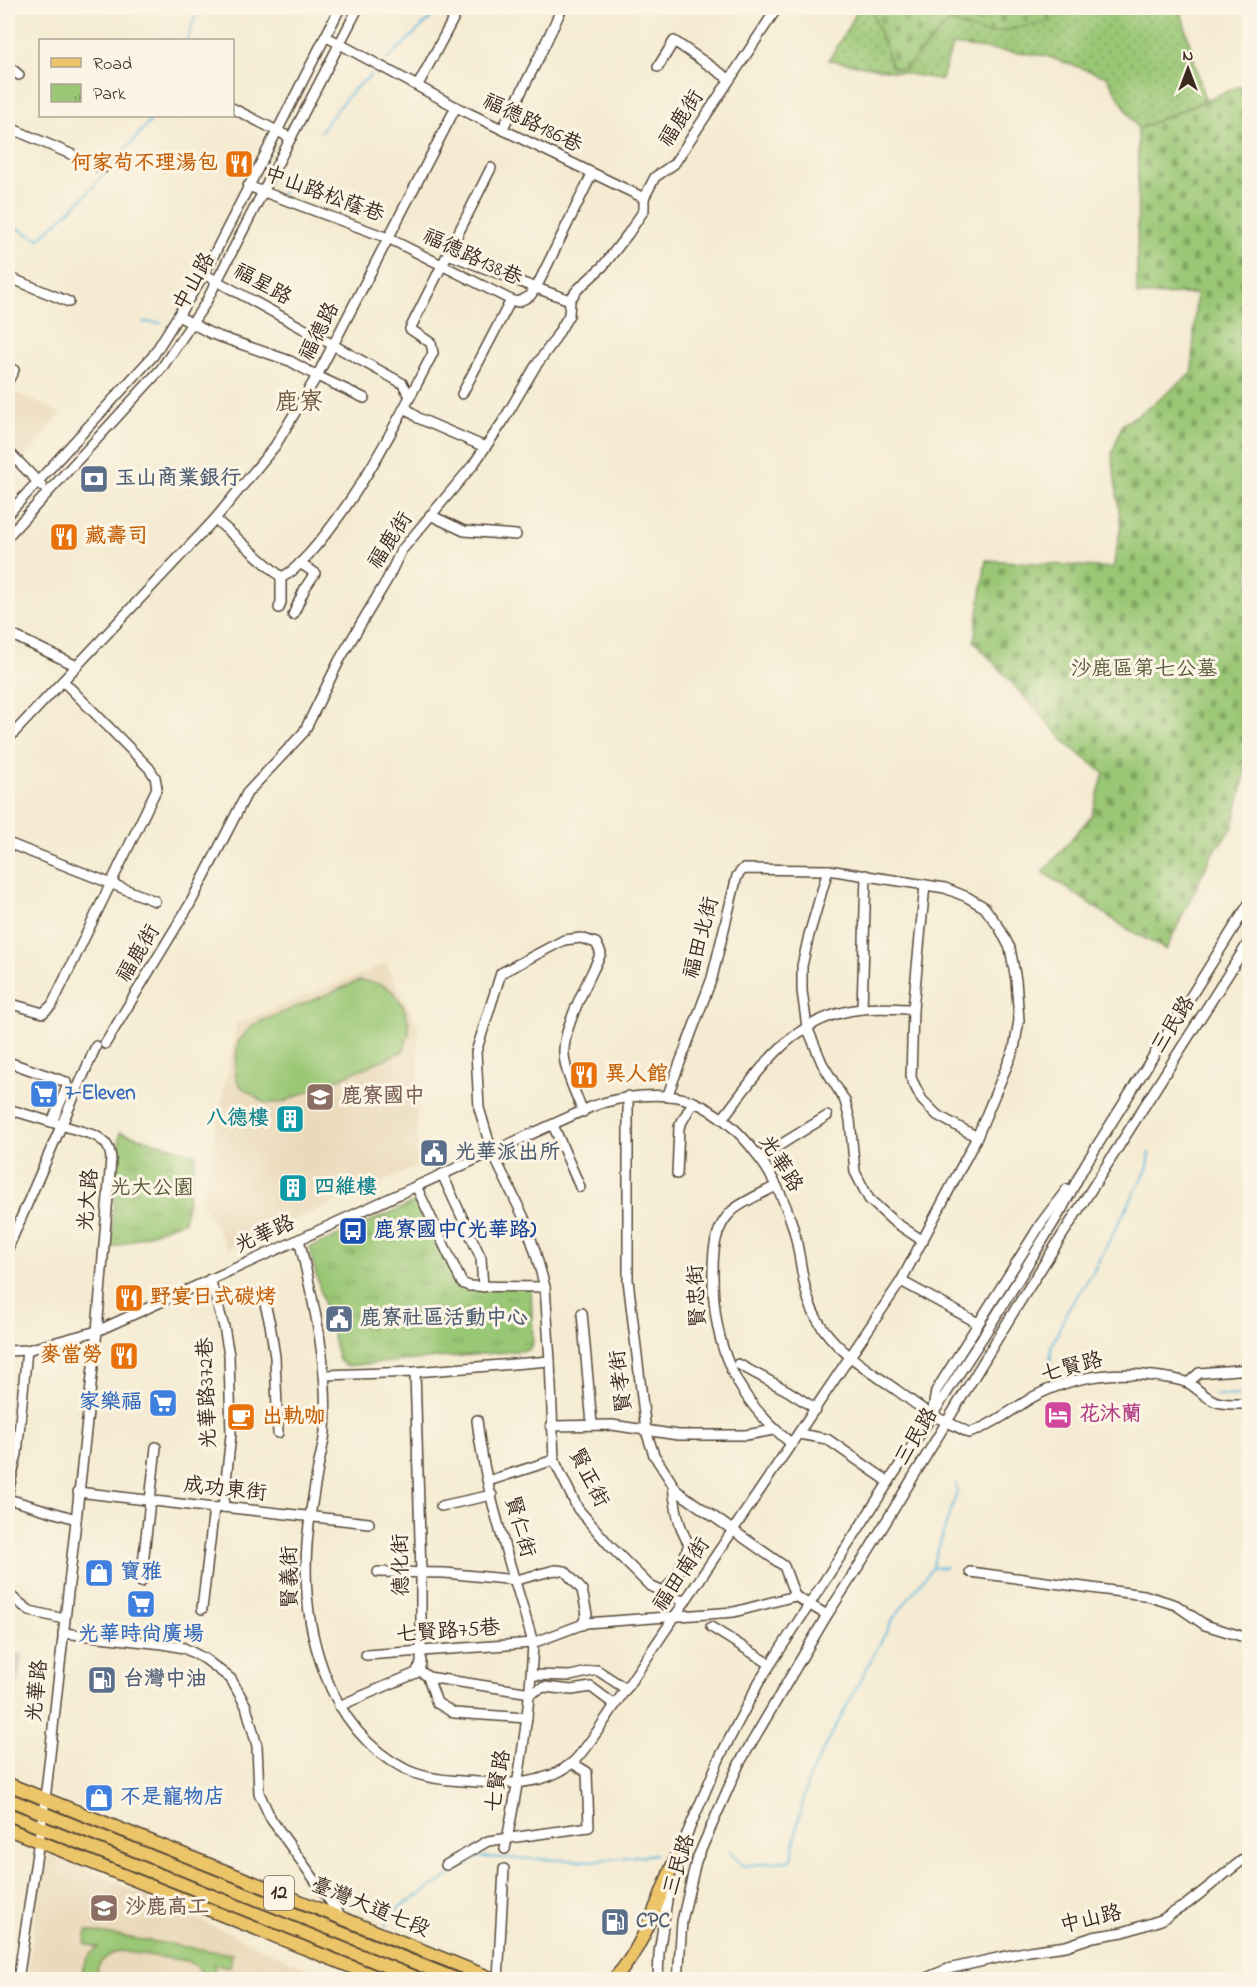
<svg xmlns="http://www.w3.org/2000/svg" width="1257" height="1987" viewBox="0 0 1257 1987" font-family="'Indie Flower','LXGW WenKai TC',sans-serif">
<defs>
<pattern id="grass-dots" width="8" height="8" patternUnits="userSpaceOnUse" patternTransform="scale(1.5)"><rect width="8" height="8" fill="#9ac775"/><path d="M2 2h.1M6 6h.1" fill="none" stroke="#7fa25f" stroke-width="1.8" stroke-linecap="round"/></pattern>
<pattern id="cemetery-stones" width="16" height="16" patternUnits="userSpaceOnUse" patternTransform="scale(1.5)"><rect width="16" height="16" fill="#9ac775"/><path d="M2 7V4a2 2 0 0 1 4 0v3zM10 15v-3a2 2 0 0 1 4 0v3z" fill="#7fa25f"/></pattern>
<pattern id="park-tufts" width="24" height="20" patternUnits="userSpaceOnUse" patternTransform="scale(1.5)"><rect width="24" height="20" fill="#9ac775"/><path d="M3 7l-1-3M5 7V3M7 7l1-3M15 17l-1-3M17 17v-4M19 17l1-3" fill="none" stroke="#7fa25f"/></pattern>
</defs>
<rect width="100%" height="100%" fill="#fcf5e5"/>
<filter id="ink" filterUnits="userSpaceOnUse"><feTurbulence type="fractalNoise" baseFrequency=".0167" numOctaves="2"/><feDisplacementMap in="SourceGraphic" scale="12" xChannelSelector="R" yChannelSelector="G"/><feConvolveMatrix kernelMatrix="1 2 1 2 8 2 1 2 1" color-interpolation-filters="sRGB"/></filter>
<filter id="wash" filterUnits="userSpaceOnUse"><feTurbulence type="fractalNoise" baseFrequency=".008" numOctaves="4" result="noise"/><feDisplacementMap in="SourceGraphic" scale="24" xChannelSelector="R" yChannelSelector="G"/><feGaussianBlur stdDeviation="1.35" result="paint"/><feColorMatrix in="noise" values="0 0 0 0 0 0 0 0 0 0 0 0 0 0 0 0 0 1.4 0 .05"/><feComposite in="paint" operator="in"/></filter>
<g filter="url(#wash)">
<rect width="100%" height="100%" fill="#f5ebd2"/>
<!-- built -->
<g fill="#ead9ba">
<polygon points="8,385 13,391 61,413 40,443 8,475"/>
<polygon points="386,964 418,1027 417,1167 228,1249 201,1202 237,1023"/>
<polygon points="43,1850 302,1966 337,1979 27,1980"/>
</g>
<!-- industrial -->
<polygon fill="#cac3b8" points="8,1652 23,1654 8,1747"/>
<!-- grass -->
<polygon fill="url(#grass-dots)" stroke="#6a784a" stroke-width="1.5" points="852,8 1180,8 1205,100 1138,129 1107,77 1046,56 952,45 942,80 829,60 856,14"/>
<!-- cemetery -->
<g fill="url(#cemetery-stones)" stroke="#6a784a" stroke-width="1.5">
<polygon points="871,8 1048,8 1049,22 987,34 949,22 904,70 892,67"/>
<polygon points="1249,69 1249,756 1233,827 1212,854 1166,950 1126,928 1043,872 1092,815 1104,773 1069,746 974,641 986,560 1113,568 1121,526 1112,454 1122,425 1151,406 1192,373 1196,294 1137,295 1138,129 1242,85"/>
</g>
<!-- park -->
<g fill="url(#park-tufts)" stroke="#6a784a" stroke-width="1.5">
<polygon points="120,1132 196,1154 184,1221 110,1249"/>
<polygon points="418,1201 452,1272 473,1285 531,1286 533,1343 529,1350 345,1366 339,1360 309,1248"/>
</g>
<!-- pitch -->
<g fill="#9ac775" stroke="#6a784a" stroke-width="1.5">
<path d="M359,981C367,982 375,982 383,985C399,992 410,1015 409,1033C408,1039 404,1044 404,1051L281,1103H265L240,1086L236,1077L235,1067L238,1042L252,1025Z"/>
<path d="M87,1931L232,1954L230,1967L213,1964L219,1979H205L199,1969L187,1961L120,1951C105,1955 96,1964 94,1979H81C82,1965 87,1956 98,1947L85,1944Z"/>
</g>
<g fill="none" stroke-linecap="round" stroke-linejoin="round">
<!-- stream -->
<g stroke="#5eb8dc" stroke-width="2">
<polyline points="187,40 198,8"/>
<polyline points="387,60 441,8"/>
<polyline points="320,132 350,93 371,75"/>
<polyline points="282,194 288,176"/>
<polyline points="8,224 39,239 84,197 155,116"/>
<polyline points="143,322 161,323"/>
<polyline points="1054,1383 1050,1369 1051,1347 1068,1309 1093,1272 1148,1167 1150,1153"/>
<polyline points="1215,1395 1250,1396"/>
<polyline points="932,1567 957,1492 956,1484"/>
<polyline points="729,1851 743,1866 792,1860 797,1827 809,1777 893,1619 932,1568 946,1567"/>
<polyline points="386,1925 394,1911 479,1857 593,1861 656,1854"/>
</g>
</g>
</g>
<g filter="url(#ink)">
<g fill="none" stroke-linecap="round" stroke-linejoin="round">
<!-- minor casing -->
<g stroke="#574739" stroke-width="12">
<g id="minor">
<polyline points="325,36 456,107 644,198"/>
<polyline points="8,66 19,75"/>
<polyline points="658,67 674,41 729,79"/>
<polyline points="418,85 459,8"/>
<polyline points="232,108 291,138"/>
<polyline points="8,127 103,168"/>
<polyline points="503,128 539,57 562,8"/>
<polyline points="248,186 388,238 511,300 518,302 530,296 536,288 570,300"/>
<polyline points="448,254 536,288 592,174"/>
<polyline points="204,274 402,383 410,396"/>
<polyline points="8,277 69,302"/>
<polyline points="178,316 212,334 290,361 317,376 364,398"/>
<polyline points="8,368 14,370 8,381"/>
<polyline points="462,394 511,300"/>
<polyline points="405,407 418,418 485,447"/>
<polyline points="8,451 42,486"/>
<polyline points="8,514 153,356 204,274 340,8"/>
<polyline points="430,515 464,531 516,535"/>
<path d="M215,519L281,577C292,574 301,562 309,554C362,494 396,423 433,353L431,343L410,329L491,168"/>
<polyline points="8,536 161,369 205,304 358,8"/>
<polyline points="279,608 281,602 281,577"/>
<polyline points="293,615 305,588 315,573 300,563"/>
<polyline points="8,633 77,666"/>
<polyline points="8,739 215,519 275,446 317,376 456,107"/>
<polyline points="8,843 155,901"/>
<polyline points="828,870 809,935 802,966 802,991 807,1027 822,1063 845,1101 850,1120 855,1172 869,1199 893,1221 923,1241"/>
<polyline points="925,885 913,1009 911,1078 922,1100 937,1115 977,1137"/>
<polyline points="8,1003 43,1013 52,1005 157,788 155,777 149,768 63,681"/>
<polyline points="862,1009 866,875"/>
<polyline points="105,1044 190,904 247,793 304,732 340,659 387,580 401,551 473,465 502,423 535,367 553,342 569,315 570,300 577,290 603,266 628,234 644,210 644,198 655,177 674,164 777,8"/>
<polyline points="8,1062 66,1082 67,1087 52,1122"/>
<polyline points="628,1096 628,1280 646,1431 654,1455 677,1491 784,1566 795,1596"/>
<path d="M8,1109L94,1135C105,1141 110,1146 111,1159L97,1331L45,1800L18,1980"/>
<path d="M583,1112C576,1093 563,1070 564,1049C565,1023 590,978 601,953L596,943L581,938L564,940L501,973L476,1052L479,1108L492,1152L524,1218L535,1251L545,1287L550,1361L554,1460L578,1509L610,1546L650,1586L685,1602"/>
<path d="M722,1119C761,1069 792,1016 862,1009C879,1007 896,1009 913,1009"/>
<polyline points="553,1125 580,1187"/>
<polyline points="759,1158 827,1116"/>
<polyline points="442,1174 481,1258 483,1287"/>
<polyline points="677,1174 679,1127 693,1102"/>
<polyline points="416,1186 462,1283 469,1286 545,1287"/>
<path d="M776,1186C763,1193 742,1202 732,1211C715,1227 713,1250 713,1271C712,1344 734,1398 792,1444"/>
<path d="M299,1239C314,1304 329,1365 325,1432C324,1442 321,1453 319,1463C314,1490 309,1517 307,1544C301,1627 326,1728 405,1769C422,1778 443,1780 462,1781C499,1783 540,1789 572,1763C584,1753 605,1720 615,1705L901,1281L977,1137L1014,1049L1019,1020L1016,980L1010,948L999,927L984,907L967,897L945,888L828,870L743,869L737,876L712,978L667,1097"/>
<polyline points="8,1248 96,1046"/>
<polyline points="210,1279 224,1327 229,1355 231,1435 223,1507"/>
<polyline points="901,1281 978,1323"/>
<polyline points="262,1292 270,1324 275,1357 278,1433"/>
<polyline points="582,1313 592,1424"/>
<path d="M8,1351L27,1350L97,1331L591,1107C619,1096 665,1090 694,1102C744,1124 778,1177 793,1227C802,1257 801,1292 817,1319C835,1351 869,1370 898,1391C909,1399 920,1408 932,1415C944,1421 957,1426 969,1433C992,1425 1012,1410 1033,1397C1075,1374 1122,1370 1168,1378C1175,1379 1184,1381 1190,1384C1199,1390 1207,1399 1217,1402C1227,1405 1239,1404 1250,1404"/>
<polyline points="738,1364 788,1391 816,1409"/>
<polyline points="324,1375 415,1372 550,1361"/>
<polyline points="1188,1383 1199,1373 1250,1369"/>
<polyline points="933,1409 936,1391 1042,1222 1067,1189"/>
<polyline points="551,1426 612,1425 678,1435 746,1435 774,1430"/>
<polyline points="799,1434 827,1439 889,1482"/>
<polyline points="488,1481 554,1460"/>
<polyline points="8,1492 17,1454 27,1350"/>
<polyline points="78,1492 214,1508 223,1507 369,1523"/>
<polyline points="8,1499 76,1519"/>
<polyline points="441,1506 492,1495"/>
<polyline points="378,1572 445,1573 516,1580 555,1570 565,1571 582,1590 587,1614 582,1625"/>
<polyline points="970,1572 1144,1595 1176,1605 1205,1625 1244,1637"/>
<polyline points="141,1582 156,1447"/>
<path d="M663,1592L678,1574L689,1544C678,1527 675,1505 673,1485"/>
<polyline points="8,1594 30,1611 64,1619"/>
<polyline points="795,1596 827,1615"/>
<polyline points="202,1609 214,1508"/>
<polyline points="711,1627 770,1664"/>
<polyline points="63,1633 163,1644 184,1648 205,1659 231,1679 246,1706 257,1746 259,1793 271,1819 342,1918"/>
<path d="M366,1655L533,1643C513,1570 485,1495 477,1420"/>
<polyline points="418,1669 428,1677 531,1693 544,1687 572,1690 591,1687 615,1705"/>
<polyline points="532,1675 570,1676 597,1670 626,1689"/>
<polyline points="428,1677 437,1703 454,1713 527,1718"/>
<polyline points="339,1706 416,1673 421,1664 421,1573 415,1372"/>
<path d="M505,1849C519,1781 530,1713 533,1643L586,1623L734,1612L795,1596"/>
<polyline points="675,1862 720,1757 759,1682 986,1332 1062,1209 1085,1165 1250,902"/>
<polyline points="446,1865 488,1841 589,1827 587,1772 572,1763"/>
<polyline points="498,1980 504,1869"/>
<polyline points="658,1980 659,1953 669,1887"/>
<polyline points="678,1980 682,1921 696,1861 739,1764 827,1615 867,1553 1016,1308 1250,940"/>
<polyline points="921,1980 948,1969 1029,1951 1066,1946 1093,1937 1123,1932 1161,1920 1187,1904 1250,1854"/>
</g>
</g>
<!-- major casing -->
<g stroke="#574739" stroke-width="15">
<g id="major">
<polyline points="8,1784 496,1980"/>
<polyline points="8,1799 458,1980"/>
<polyline points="8,1814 421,1980"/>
<polyline points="8,1829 384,1980"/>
<path d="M613,1980C644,1949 659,1897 676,1857"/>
</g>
</g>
<!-- minor -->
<use href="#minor" stroke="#fff" stroke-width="9"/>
<!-- major -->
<use href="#major" stroke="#ecc569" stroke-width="12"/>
</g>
</g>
<!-- icons -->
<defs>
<g id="restaurant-square" transform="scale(1.5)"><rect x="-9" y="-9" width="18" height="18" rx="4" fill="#e8710a" stroke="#fcf5e5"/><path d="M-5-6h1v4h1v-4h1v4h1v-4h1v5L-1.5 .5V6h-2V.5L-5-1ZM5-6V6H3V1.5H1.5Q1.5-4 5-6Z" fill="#fff"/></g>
<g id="bank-square" transform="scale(1.5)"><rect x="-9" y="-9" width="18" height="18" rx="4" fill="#5c6f8a" stroke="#fcf5e5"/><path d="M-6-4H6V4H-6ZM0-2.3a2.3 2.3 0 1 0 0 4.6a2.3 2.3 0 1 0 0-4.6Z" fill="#fff"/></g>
<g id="supermarket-square" transform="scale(1.5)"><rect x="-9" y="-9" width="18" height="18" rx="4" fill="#3f7fe0" stroke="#fcf5e5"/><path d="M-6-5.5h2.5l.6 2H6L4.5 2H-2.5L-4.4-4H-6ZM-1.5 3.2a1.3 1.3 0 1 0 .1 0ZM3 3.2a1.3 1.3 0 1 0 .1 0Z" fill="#fff"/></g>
<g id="school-square" transform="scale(1.5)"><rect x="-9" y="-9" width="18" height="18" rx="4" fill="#8d6e63" stroke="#fcf5e5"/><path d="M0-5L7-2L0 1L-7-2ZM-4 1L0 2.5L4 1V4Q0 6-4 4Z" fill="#fff"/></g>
<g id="building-square" transform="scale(1.5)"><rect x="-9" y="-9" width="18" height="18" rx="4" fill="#0f9aa8" stroke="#fcf5e5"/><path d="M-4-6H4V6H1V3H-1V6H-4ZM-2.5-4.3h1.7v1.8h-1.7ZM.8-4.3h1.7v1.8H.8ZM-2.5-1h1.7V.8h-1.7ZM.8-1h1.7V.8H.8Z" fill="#fff"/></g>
<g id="civic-square" transform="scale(1.5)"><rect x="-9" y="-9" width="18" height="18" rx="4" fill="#5c6f8a" stroke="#fcf5e5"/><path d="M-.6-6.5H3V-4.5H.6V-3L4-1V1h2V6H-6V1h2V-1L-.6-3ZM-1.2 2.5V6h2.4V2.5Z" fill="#fff"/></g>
<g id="bus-square" transform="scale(1.5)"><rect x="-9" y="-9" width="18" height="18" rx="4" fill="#1a4fb4" stroke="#fcf5e5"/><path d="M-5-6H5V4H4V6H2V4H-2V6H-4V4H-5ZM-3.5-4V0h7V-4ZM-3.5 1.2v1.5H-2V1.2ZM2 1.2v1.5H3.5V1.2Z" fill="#fff"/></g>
<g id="hotel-square" transform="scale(1.5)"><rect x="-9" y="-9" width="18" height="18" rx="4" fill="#d1479c" stroke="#fcf5e5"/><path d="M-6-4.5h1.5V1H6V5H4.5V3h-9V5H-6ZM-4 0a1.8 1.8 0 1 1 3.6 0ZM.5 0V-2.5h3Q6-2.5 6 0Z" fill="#fff"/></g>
<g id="cafe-square" transform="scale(1.5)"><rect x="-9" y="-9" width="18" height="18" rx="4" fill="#e8710a" stroke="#fcf5e5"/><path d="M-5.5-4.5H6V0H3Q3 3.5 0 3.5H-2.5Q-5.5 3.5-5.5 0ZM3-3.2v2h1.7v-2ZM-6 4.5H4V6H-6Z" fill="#fff"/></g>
<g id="shop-square" transform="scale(1.5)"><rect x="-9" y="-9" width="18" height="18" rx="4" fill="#3f7fe0" stroke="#fcf5e5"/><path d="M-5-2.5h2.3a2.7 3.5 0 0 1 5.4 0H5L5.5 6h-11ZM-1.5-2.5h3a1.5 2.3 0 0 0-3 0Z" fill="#fff"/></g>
<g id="fuel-square" transform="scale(1.5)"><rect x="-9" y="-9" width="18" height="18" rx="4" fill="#5c6f8a" stroke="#fcf5e5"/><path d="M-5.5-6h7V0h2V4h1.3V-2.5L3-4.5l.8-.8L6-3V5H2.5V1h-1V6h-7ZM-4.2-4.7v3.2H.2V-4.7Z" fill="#fff"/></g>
</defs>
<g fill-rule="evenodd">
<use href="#restaurant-square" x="239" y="164"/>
<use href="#bank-square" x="94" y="479"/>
<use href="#restaurant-square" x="64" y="537"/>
<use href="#restaurant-square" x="584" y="1075"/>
<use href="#supermarket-square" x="44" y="1094"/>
<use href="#school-square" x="320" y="1097"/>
<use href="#building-square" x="290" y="1119"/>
<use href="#civic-square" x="434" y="1153"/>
<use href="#building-square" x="293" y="1188"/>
<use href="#bus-square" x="353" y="1231"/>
<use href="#restaurant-square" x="129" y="1298"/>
<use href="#civic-square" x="339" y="1319"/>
<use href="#restaurant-square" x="124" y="1356"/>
<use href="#supermarket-square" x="163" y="1403"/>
<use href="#hotel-square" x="1058" y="1415"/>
<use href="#cafe-square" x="241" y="1417"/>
<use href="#shop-square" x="99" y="1573"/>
<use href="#supermarket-square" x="141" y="1604"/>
<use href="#fuel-square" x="102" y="1680"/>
<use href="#shop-square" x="99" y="1798"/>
<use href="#school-square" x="104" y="1908"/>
<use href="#fuel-square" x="615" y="1922"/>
</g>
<g text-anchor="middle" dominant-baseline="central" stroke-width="6" stroke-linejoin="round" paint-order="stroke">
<!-- shield labels -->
<rect fill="#fcf5e5" stroke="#75675a" stroke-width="1.5" x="264" y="1876" width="30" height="34" rx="4.5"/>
<g font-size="20" font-weight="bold" fill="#3b2a1e">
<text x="279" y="1893">12</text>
</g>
<!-- street labels -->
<g font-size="21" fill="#3b2a1e" stroke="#fcf5e5">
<text transform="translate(682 119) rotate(-57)">福鹿街</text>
<text transform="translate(532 124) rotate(26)">福德路186巷</text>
<text transform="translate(324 195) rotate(20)">中山路松蔭巷</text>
<text transform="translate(472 258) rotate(25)">福德路138巷</text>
<text transform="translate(195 282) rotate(-61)">中山路</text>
<text transform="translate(262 285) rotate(29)">福星路</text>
<text transform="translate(320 332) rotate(-63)">福德路</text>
<text transform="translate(391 541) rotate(-57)">福鹿街</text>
<text transform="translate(702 938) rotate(-75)">福田北街</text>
<text transform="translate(139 954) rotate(-59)">福鹿街</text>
<text transform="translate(1174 1025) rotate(-58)">三民路</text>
<text transform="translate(780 1164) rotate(58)">光華路</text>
<text transform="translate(89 1200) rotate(-85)">光大路</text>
<text transform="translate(265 1235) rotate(-24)">光華路</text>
<text transform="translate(698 1296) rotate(-93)">賢忠街</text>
<text transform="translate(1072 1368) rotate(-15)">七賢路</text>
<text transform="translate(622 1381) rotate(-97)">賢孝街</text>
<text transform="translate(208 1393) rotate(-92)">光華路372巷</text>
<text transform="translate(917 1437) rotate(-59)">三民路</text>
<text transform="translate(588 1478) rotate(63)">賢正街</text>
<text transform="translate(225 1490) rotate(6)">成功東街</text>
<text transform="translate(519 1527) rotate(74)">賢仁街</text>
<text transform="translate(402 1565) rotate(-91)">德化街</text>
<text transform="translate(682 1575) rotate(-56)">福田南街</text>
<text transform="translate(291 1577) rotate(-91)">賢義街</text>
<text transform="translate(448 1632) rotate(-4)">七賢路75巷</text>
<text transform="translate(38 1691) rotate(-84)">光華路</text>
<text transform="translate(499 1781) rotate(-80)">七賢路</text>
<text transform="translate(680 1865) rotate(-73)">三民路</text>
<text transform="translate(370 1908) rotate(22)">臺灣大道七段</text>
<text transform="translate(1091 1920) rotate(-13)">中山路</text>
</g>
<!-- food labels -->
<g font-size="21" font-weight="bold" fill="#c56008" stroke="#fcf5e5" text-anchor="start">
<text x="218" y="164" text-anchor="end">何家茍不理湯包</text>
<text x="85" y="537">藏壽司</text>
<text x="605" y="1075">異人館</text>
<text x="150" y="1298">野宴日式碳烤</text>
<text x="103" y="1356" text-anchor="end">麥當勞</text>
<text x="262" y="1417">出軌咖</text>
</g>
<!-- service labels -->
<g font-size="21" font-weight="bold" fill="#4e5e75" stroke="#fcf5e5" text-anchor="start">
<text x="115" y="479">玉山商業銀行</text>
<text x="455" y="1153">光華派出所</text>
<text x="360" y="1319">鹿寮社區活動中心</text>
<text x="123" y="1680">台灣中油</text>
<text x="636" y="1922">CPC</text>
</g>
<!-- park labels -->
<g font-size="21" fill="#585938" stroke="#fcf5e5">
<text x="1144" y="670">沙鹿區第七公墓</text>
<text x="152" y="1189">光大公園</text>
</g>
<!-- shop labels -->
<g font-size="21" font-weight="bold" fill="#366cbe" stroke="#fcf5e5" text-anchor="start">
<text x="65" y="1094">7-Eleven</text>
<text x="142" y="1403" text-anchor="end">家樂福</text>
<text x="120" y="1573">寶雅</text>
<text x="141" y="1635" text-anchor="middle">光華時尚廣場</text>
<text x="120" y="1798">不是寵物店</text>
</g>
<!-- education labels -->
<g font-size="21" font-weight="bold" fill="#785e54" stroke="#fcf5e5" text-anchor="start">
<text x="341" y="1097">鹿寮國中</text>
<text x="125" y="1908">沙鹿高工</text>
</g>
<!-- culture labels -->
<g font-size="21" font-weight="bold" fill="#0d838f" stroke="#fcf5e5" text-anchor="end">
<text x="269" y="1119">八德樓</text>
<text x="314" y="1188" text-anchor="start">四維樓</text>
</g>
<!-- transit labels -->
<g font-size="21" font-weight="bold" fill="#164399" stroke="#fcf5e5" text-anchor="start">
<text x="374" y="1231">鹿寮國中(光華路)</text>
</g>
<!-- hotel labels -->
<g font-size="21" font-weight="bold" fill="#b23c85" stroke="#fcf5e5" text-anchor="start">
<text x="1079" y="1415">花沐蘭</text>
</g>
<!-- quarter labels -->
<g font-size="24" fill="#6d543c" stroke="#fcf5e5">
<text x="299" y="403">鹿寮</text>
</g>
</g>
<!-- margin -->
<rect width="1257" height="1987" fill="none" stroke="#fcf5e5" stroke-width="30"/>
<!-- legend -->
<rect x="39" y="39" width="195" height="78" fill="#fcf5e5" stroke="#afa495" stroke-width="1.5"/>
<rect x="51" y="58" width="30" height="9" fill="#ecc569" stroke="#afa495" stroke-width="1.5"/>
<text x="93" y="69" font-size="18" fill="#3b2a1e">Road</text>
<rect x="51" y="84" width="30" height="18" fill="url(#park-tufts)" stroke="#afa495" stroke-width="1.5"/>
<text x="93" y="99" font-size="18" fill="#3b2a1e">Park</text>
<!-- north arrow -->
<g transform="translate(1188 69)" stroke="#fcf5e5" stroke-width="4.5" paint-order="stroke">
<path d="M0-4.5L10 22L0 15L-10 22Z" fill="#3b2a1e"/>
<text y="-9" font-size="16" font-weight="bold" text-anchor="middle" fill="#3b2a1e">N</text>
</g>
</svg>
